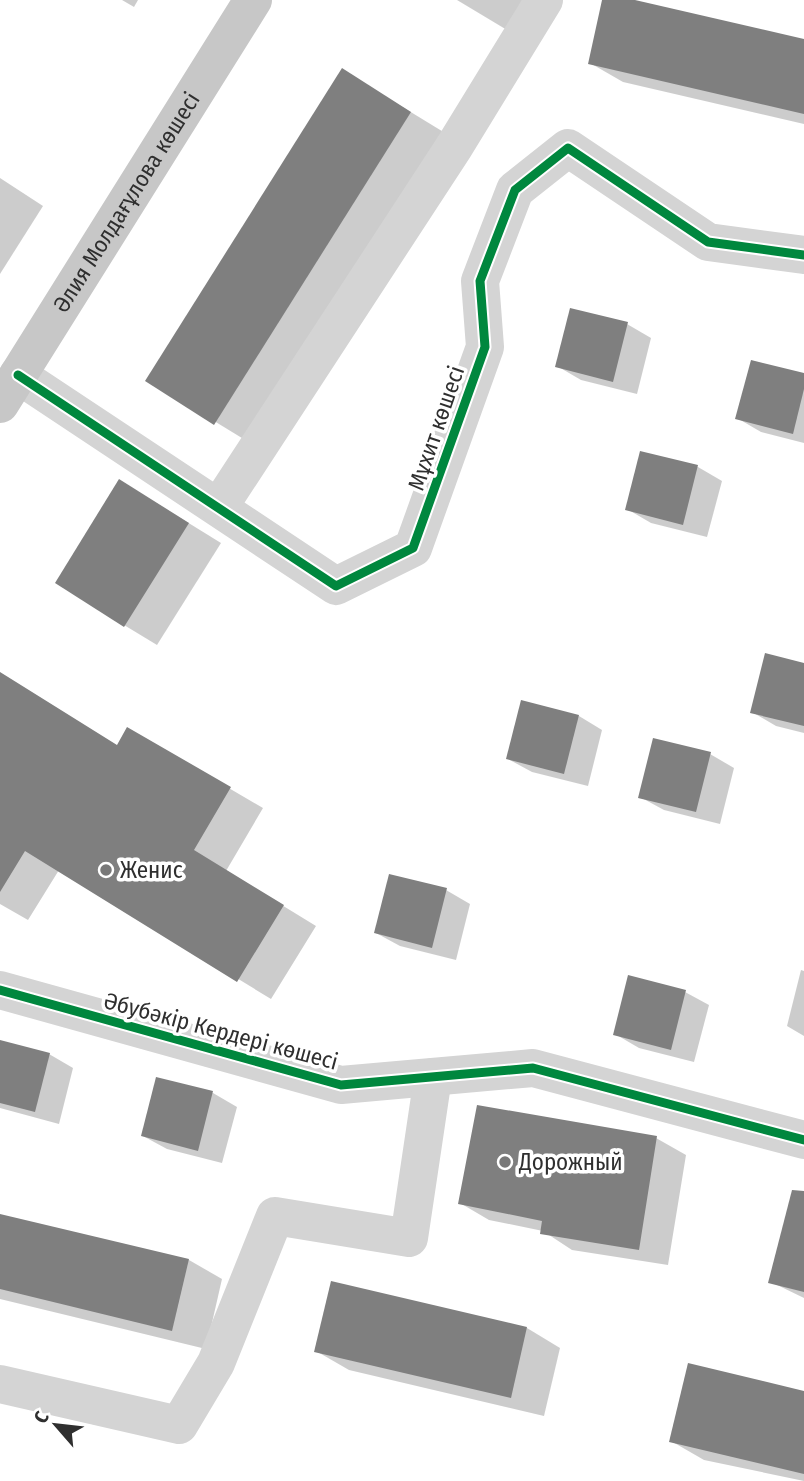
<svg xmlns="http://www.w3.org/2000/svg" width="804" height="1481" viewBox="0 0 804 1481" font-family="'Fira Sans Condensed',sans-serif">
<rect width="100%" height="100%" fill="#fff"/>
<!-- shadow -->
<g fill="#0003">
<polygon points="122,0 138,0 134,7"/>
<polygon points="457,0 526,0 507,30"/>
<polygon points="604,0 628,0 804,41 804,124 623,82 590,63"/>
<polygon points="342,70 450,136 255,446 147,380"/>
<polygon points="0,178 43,206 0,274"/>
<polygon points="627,324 651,338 637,394 581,380 557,366"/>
<polygon points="804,375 804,443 761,432 737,418"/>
<polygon points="642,453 698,467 722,481 707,537 651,523 627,509"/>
<polygon points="153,501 221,543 157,645 124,625"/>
<polygon points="804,665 804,733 776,726 752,712"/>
<polygon points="0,691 118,746 128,729 263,808 226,871 316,926 271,999 59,870 28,920 0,904"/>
<polygon points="579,716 602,730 588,786 532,772 508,759"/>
<polygon points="710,754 734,768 720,824 664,810 640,797"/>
<polygon points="446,890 470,904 456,960 400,946 376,933"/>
<polygon points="801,970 804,971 804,1036 787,1026"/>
<polygon points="685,992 709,1005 694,1062 639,1048 615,1034"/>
<polygon points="0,1042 49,1054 73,1068 59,1124 0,1108"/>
<polygon points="157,1079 213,1093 237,1107 222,1163 167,1149 143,1136"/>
<polygon points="656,1138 686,1155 668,1265 572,1250 543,1231 489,1220 460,1203"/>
<polygon points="0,1215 189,1260 222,1279 206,1349 0,1299"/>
<polygon points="804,1231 804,1298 771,1282"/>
<polygon points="527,1328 560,1348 544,1416 349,1370 316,1351"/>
<polygon points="804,1393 804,1481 704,1460 671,1441"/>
</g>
<!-- building -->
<g fill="#7f7f7f">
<polygon points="602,0 635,0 804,39 804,114 588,64"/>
<polygon points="342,68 411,112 214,425 145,381"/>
<polygon points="570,308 628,322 613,382 555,367"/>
<polygon points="751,360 804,373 804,389 793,434 735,419"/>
<polygon points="640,451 698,465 683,525 625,510"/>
<polygon points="119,479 189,523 124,627 55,583"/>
<polygon points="765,653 804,663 804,726 750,713"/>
<polygon points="0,672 117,745 127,727 231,787 194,850 284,905 237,982 25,851 0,892"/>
<polygon points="521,700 579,715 564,774 506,759"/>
<polygon points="653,738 711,752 696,812 638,798"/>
<polygon points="389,874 447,888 432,948 374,933"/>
<polygon points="628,975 686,990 671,1050 613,1035"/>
<polygon points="0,1040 50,1053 35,1112 0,1103"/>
<polygon points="156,1077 213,1091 198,1151 141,1136"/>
<polygon points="477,1105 657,1136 639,1250 540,1234 542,1221 458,1204"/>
<polygon points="792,1190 804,1191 804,1292 768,1283"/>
<polygon points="0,1214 189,1259 172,1331 0,1289"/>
<polygon points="331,1281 527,1327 511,1398 314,1352"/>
<polygon points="688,1363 804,1391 804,1474 669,1442"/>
</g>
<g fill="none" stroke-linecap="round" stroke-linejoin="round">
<!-- minor -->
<g stroke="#d4d4d4" stroke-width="38">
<polyline points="18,375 336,586 413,548 485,347 480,281 515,190 568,148 708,242 804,255"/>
<polyline points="219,507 454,147 544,0"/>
<polyline points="0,990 341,1085 533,1068 804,1140"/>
<polyline points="0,1384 179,1425 216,1363 275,1216 409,1238 433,1077"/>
</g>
<!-- major -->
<path stroke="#c7c7c7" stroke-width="38" id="s1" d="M0,404L253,0"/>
<!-- cycleway casing -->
<g stroke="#fff" stroke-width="13">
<g id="cycleway">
<polyline points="18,375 336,586 413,548 485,347 480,281 515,190 568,148 708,242 804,255"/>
<polyline points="0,990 341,1085 533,1068 804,1140"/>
</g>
</g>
<!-- cycleway -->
<use href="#cycleway" stroke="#00873e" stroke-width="9"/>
</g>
<!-- markers -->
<g fill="#787878" stroke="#fff" stroke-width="2.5">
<circle cx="106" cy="870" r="7"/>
<circle cx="505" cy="1162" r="7"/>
</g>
<g text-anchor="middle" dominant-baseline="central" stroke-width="7" stroke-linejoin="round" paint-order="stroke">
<!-- street labels -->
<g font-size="23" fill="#2f2f2f" stroke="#fff">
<text stroke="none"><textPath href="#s1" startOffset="238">Әлия Молдағұлова көшесі</textPath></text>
<text transform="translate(436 428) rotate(-71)">Мұхит көшесі</text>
<text transform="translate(221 1031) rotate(15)">Әбубәкір Кердері көшесі</text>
</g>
<!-- poi labels -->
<g font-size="23" fill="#2f2f2f" stroke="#fff" text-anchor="start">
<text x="120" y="870">Женис</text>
<text x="519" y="1162">Дорожный</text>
</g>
</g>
<!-- north arrow -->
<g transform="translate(56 1425) rotate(298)" stroke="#ffffff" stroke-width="5" paint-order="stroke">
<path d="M0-5L12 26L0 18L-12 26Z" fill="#2f2f2f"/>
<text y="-10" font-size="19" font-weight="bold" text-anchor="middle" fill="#2f2f2f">С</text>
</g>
</svg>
